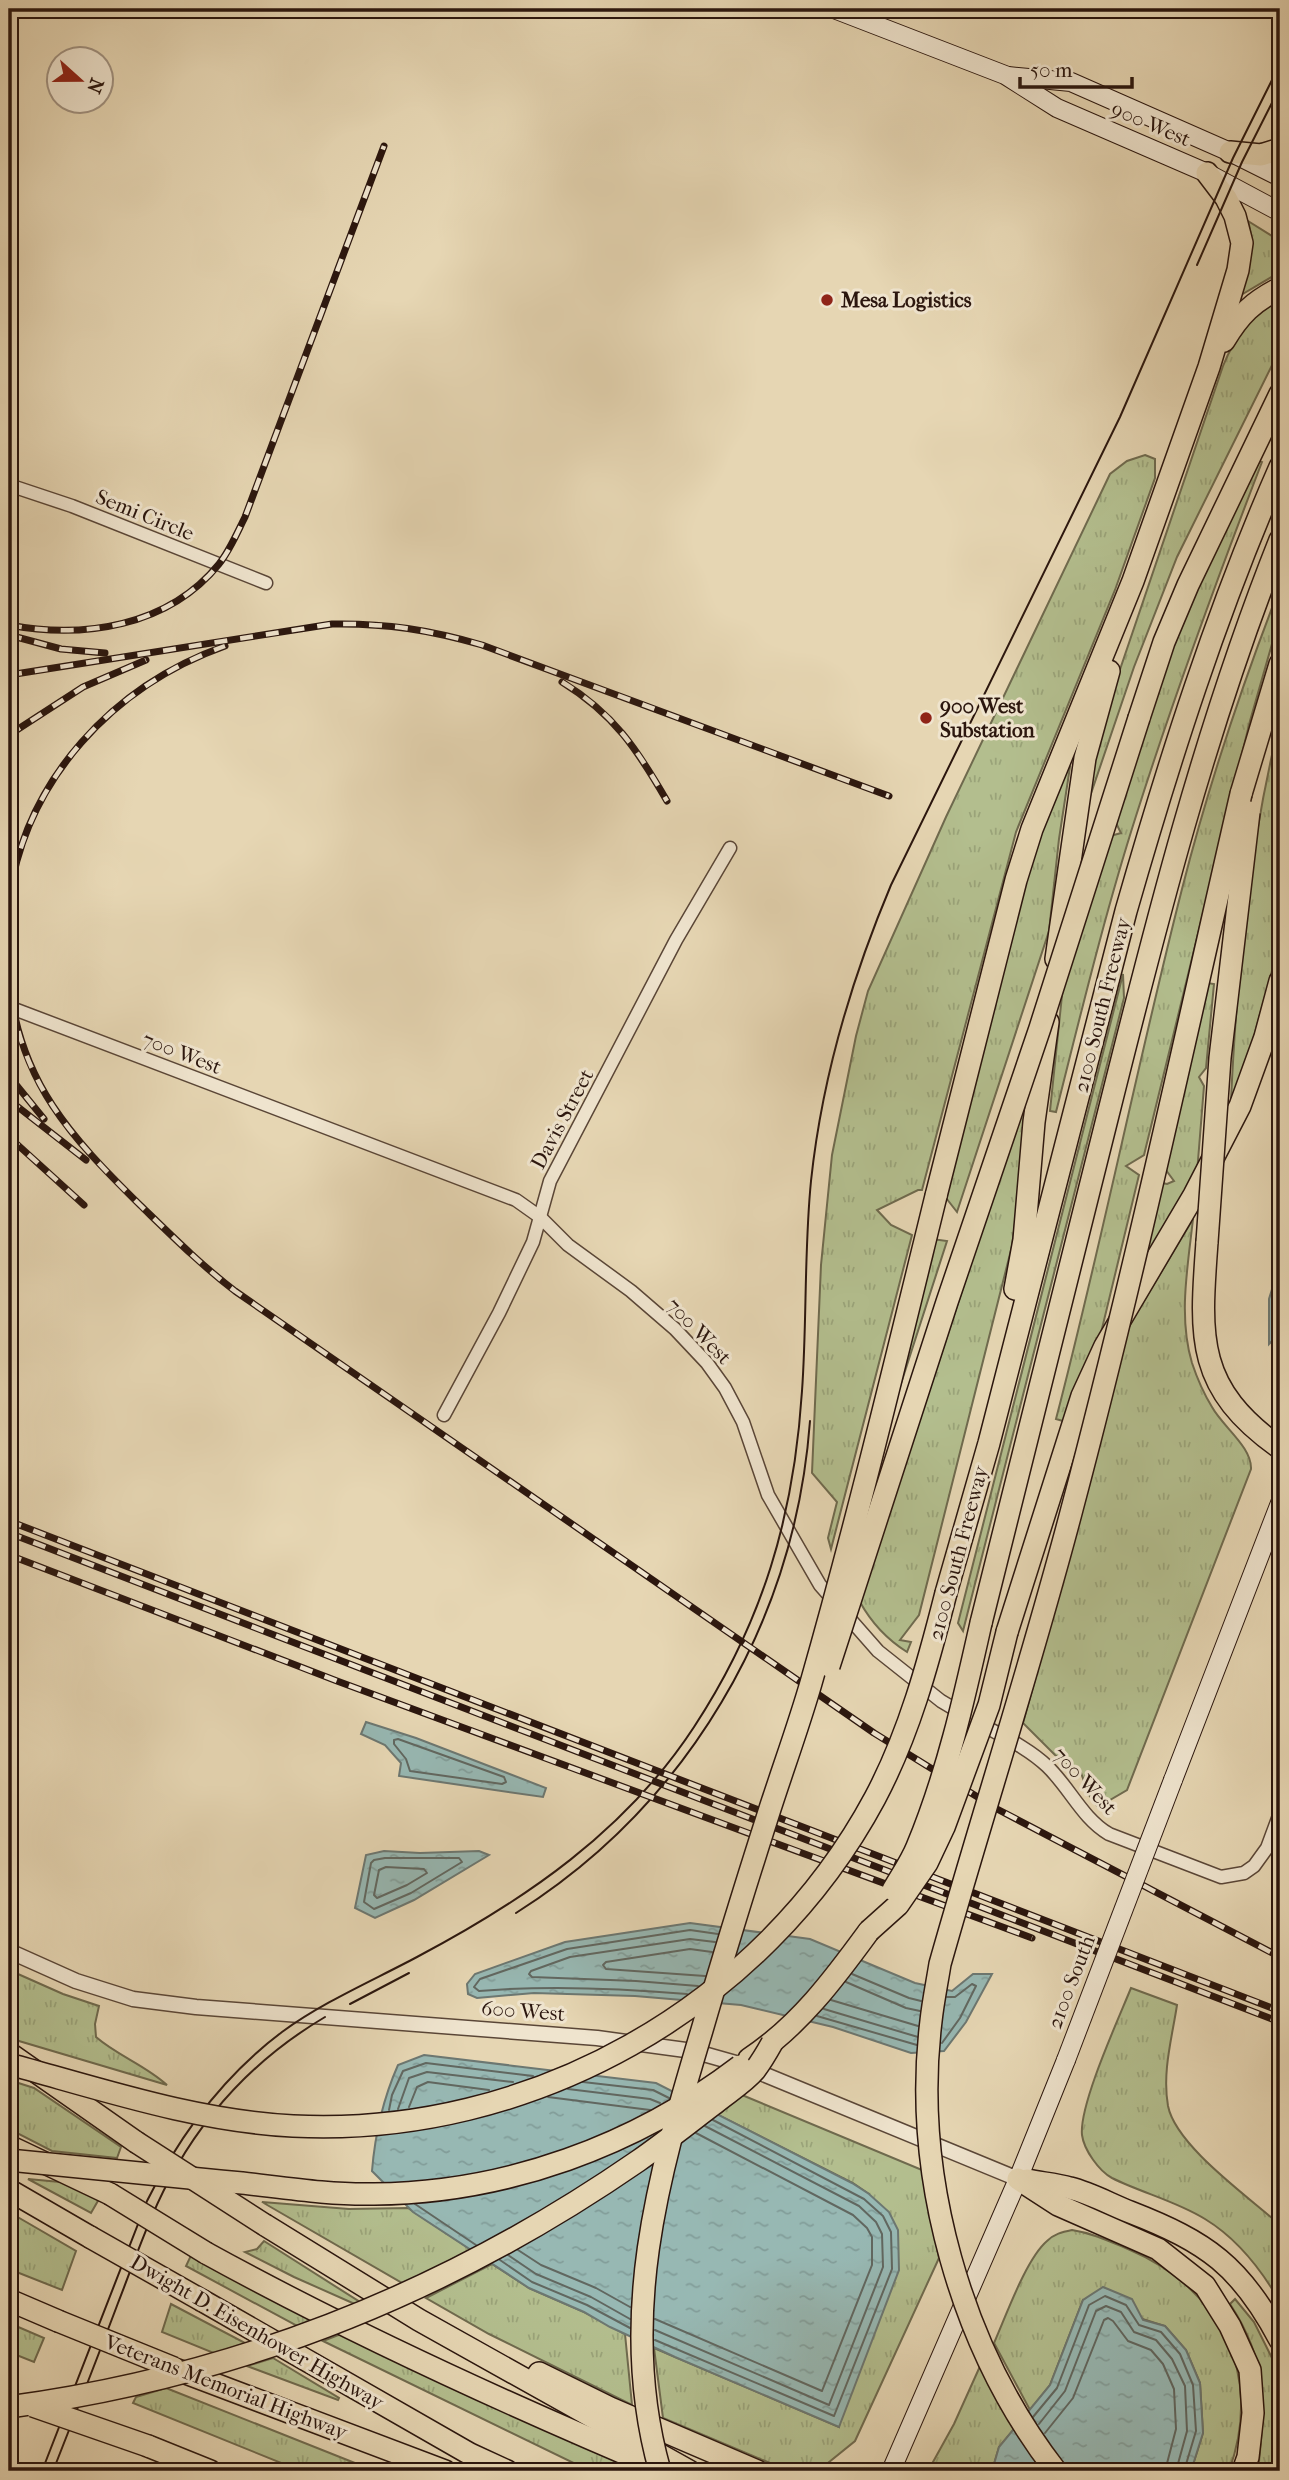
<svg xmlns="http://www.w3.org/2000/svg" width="1289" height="2480" viewBox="0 0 1289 2480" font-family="'IM FELL French Canon',serif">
<defs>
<pattern id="grass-tufts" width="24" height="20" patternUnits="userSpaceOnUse" patternTransform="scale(1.75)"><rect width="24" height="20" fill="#b3be8e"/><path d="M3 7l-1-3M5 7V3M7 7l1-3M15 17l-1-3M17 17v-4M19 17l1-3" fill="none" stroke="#9aa379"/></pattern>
<pattern id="water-ripples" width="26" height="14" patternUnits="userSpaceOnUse" patternTransform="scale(1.75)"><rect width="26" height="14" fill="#97b8b3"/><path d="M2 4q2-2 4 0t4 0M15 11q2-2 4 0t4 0" fill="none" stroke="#829d99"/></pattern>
</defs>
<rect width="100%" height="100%" fill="#e6d6b3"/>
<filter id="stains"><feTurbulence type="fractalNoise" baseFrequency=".00286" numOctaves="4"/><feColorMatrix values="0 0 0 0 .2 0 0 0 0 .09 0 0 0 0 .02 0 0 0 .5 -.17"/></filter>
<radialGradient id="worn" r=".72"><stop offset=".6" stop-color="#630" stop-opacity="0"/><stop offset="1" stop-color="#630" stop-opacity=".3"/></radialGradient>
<!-- grass -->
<g fill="url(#grass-tufts)" stroke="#6f6a4e" stroke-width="2">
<path d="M1248,221L1280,241V272L1241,295C1248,269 1256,247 1248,221Z"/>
<path d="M1280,298V349L1177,557L1134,667L1081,823L1087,787L1112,693L1223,366C1235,336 1252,315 1280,298Z"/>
<polygon points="1145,455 1155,459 1155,478 1115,590 1016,832 922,1190 918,1190 877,1210 891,1225 912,1235 831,1549 828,1538 837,1502 812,1473 821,1265 832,1155 856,1036 868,991 946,817 1110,474 1127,461"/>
<path d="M1259,461L1262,462C1217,579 1174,696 1136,816C1105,913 1081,1013 1056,1112L1050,1111L1064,976L1110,836L1121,833L1115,821L1181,623Z"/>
<path d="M1280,587V616L1250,721L1144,1155L1126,1166L1139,1175L1100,1337L1063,1421L1056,1419C1102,1243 1137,1065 1182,889C1208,787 1242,685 1280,587Z"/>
<path d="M1280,721V942L1248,1058L1231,1100C1237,972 1249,845 1280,721Z"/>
<polygon points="1065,765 1070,767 1059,839 1049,931 957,1212 943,1194 1018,899"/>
<polygon points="1123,974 1124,998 963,1631 958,1623"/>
<polygon points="1207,983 1214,984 1206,1068 1199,1077 1204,1086 1197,1173 1136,1276 1158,1182 1167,1184 1174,1181 1163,1166"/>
<path d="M1035,1068L1012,1246L919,1615L900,1640L911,1642L907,1652C888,1640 871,1622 860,1602Z"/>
<path d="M1193,1219C1188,1265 1178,1317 1192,1363C1197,1378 1204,1394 1212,1407C1223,1427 1252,1447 1251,1469L1127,1790L1098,1807L1089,1795L1081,1773L1055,1755L1023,1723L1058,1597L1121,1339Z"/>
<polygon points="932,1239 947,1241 887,1427"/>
<path d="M9,1970L63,1994L99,2006L95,2024L96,2037C118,2056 145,2065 167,2085L19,2041L9,2034Z"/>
<path d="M1131,1988L1177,2005C1172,2038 1162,2072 1168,2106C1176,2146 1249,2197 1280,2225V2302C1261,2269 1238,2239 1205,2219C1176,2201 1142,2193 1112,2178C1099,2171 1084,2150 1082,2135C1079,2105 1118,2020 1131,1988Z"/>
<polygon points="9,2080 34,2088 121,2147 117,2158 52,2151 9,2129"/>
<polygon points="742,2095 922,2170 939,2258 855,2441 818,2471 789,2471 663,2418 654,2348 839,2427 869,2194 853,2183 718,2115"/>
<polygon points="28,2179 71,2183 99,2199 91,2213"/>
<polygon points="262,2202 349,2209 408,2208 473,2251 404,2284"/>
<polygon points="9,2212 76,2251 62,2290 9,2269"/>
<path d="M1072,2230C1092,2233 1109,2241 1128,2249C1221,2288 1264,2375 1229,2471H1191L1203,2433L1200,2383L1186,2350L1165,2326L1083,2300L1050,2385L1030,2410L994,2343C1006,2316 1026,2259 1047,2241C1054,2234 1062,2232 1072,2230Z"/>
<polygon points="264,2241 360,2302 357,2305 294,2277 245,2252 257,2249"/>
<polygon points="194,2249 326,2317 299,2327 186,2266"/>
<polygon points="492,2264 529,2288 584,2312 625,2334 632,2405 489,2334 426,2298"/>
<path d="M1235,2299L1254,2322L1280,2374V2471H1258C1265,2405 1269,2363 1230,2304Z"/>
<polygon points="171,2304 247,2344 216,2354 162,2332"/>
<polygon points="9,2323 44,2338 34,2362 9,2352"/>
<polygon points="351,2330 646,2471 590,2471 323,2341"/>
<polygon points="273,2358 339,2398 338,2400 247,2366"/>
<polygon points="981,2364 1016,2427 999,2447 992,2471 928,2471 954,2424"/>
<polygon points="166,2388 375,2471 301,2471 133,2403 136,2397"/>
</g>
<!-- water -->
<g fill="url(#water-ripples)" stroke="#6c7771" stroke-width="2">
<polygon points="1280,1264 1280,1333 1269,1344 1269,1299"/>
<polygon points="366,1722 416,1738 546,1788 543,1797 399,1776 401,1763 385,1745 361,1734"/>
<polygon points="384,1851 420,1853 479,1851 489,1855 414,1900 375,1918 355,1908 366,1855"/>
<polygon points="690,1923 810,1939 915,1983 952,1991 973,1974 992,1974 966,2022 944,2051 911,2053 833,2027 741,2005 635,1996 534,1993 477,1998 468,1994 467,1984 475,1974 565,1942"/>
<path d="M424,2055L656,2083L852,2183L869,2194L889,2212L898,2230L899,2270L839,2427L675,2357L610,2327L584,2312L529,2288L413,2212L372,2171C375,2134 383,2099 398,2065Z"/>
<polygon points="1103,2287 1132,2299 1143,2320 1165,2326 1186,2350 1200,2383 1203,2433 1191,2471 992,2471 999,2447 1050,2385 1083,2300"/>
</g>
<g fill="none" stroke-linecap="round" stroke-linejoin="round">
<!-- shore -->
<g stroke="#616760" stroke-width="2">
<polygon points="398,1739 504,1777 506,1782 502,1784 410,1771 406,1759 394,1744 394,1740"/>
<polygon points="385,1858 459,1858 462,1862 411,1893 374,1909 364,1902 371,1863 374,1860"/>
<polygon points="386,1867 424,1869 427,1873 407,1885 377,1898 374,1895 379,1870"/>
<polyline points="852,1974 909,1998 921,2001"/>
<polyline points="705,1976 606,1969 603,1965 606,1962 690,1949 712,1952"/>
<polyline points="846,1982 906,2008 920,2011"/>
<polyline points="698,1986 636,1981 532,1977 529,1974 531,1971 570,1957 690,1939 715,1942"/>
<path d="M687,1994C617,1988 549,1985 479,1991L474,1987L480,1979L567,1949L690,1930L718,1934"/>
<polyline points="831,2000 918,2026"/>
<polyline points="824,2009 918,2037"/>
<polyline points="817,2016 917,2045"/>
<polyline points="942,2043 960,2018 976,1986 972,1984 955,1997 947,1997"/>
<polyline points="583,2082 653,2090 669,2098"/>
<polyline points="568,2089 650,2099 660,2103"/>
<polyline points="548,2097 650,2110"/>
<polyline points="409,2107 417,2087 428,2082 489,2090"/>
<polyline points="398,2109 409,2078 427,2072 513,2082"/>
<polyline points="389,2110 392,2095 403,2071 426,2063 533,2076"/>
<polyline points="415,2204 476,2245"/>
<polyline points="518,2250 541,2265 596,2288 630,2307"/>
<polyline points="508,2255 536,2274 591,2297 630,2319"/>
<polyline points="500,2260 532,2282 587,2305 630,2328"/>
<polyline points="655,2319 822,2391 872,2265 872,2237 867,2228 853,2215 696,2133"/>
<polyline points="655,2330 829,2405 883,2267 882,2234 876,2222 859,2206 705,2126"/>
<polyline points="655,2340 834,2416 892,2269 891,2232 883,2216 864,2199 713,2120"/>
<polyline points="1033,2417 1057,2388 1089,2305 1105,2296 1126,2305 1139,2325 1161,2332 1180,2354 1193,2385 1196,2431 1184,2471"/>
<polyline points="1039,2424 1065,2391 1096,2311 1106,2306 1121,2312 1134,2332 1156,2340 1172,2359 1185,2386 1187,2431 1176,2471"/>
<polyline points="1045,2433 1073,2398 1104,2320 1108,2318 1113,2321 1128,2341 1151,2350 1163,2364 1174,2389 1176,2429 1165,2471"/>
</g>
<!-- minor casing -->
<g stroke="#5a4637" stroke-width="15">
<g id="minor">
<polyline points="9,485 72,506 266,583"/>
<polyline points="9,1007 516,1200 540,1217 568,1245 631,1291 675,1329 707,1363 725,1388 743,1422 768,1495 820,1585 878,1651 941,1701 963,1714"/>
<polyline points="444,1415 499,1313 533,1242 550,1181 676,940 730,848"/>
<path d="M979,1723C1002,1736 1028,1748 1047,1766C1070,1788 1082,1818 1109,1834L1221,1877L1244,1873L1254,1866L1267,1848L1280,1813"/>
</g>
</g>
<!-- tertiary casing -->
<g stroke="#5a4637" stroke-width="17">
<polyline id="tertiary" points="9,1951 76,1981 133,1999 196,2007 597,2038 693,2051 739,2064 1018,2179"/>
</g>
<!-- secondary casing -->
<g stroke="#2b160e" stroke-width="20">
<g id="secondary">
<polyline points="834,9 1005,75 1057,108 1207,173 1280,212"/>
<polyline points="1008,76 1071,82 1230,152 1280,177"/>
<polyline points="1173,1780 1280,1503"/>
<polyline points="891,2471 1018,2179 1066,2060"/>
</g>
</g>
<!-- motorway casing -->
<g stroke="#2b160e" stroke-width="24">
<g id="motorway">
<polyline points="1230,152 1261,155 1280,149"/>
<path d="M1224,341C1240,314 1253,302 1280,288"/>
<polyline points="1139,718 1164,642 1188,585 1280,394"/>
<polyline points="1241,794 1280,664"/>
<polyline points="1056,959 1085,758 1109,671"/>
<polyline points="936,1196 1016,880 1032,829 1133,581 1209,367 1238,270 1242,243 1235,216 1226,198 1207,173"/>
<path d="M1207,1242C1200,1337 1195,1388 1280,1448"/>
<polyline points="1015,1289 1024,1240 1034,1122 1048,1022"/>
<path d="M946,1593L989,1443L1126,911C1169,761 1217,610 1280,467"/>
<path d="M981,1623C1023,1455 1065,1287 1107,1119C1156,923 1205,728 1280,540"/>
<polyline points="1007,1632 1082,1396 1105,1346 1194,1195 1240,1106 1265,1037 1280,981"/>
<polyline points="9,2053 136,2142"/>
<path d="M749,2059C799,2026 834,1979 869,1931"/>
<polyline points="9,2146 110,2194"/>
<polyline points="1018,2179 1058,2205 1158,2249 1205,2286 1230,2326 1250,2370 1253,2413 1248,2457 1243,2471"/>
<path d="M1027,2180C1041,2183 1056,2184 1070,2188C1090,2193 1110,2204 1130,2212C1207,2242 1241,2266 1280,2340"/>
<polyline points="9,2190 90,2237"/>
<polyline points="265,2225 419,2320 689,2471"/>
<path d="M206,2253C355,2335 509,2405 666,2471"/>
<polyline points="9,2300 58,2321"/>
<polyline points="203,2301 470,2454 507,2471"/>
<polyline points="175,2369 445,2471"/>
<polyline points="539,2373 610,2408 757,2471"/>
<polyline points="148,2446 210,2471"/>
</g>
</g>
<!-- minor -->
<use href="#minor" stroke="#efe4ce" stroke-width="12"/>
<!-- tertiary -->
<use href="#tertiary" stroke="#efe4ce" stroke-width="14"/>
<!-- secondary -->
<use href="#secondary" stroke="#efe4ce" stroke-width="18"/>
<!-- motorway -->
<use href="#motorway" stroke="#e6d6b3" stroke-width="21"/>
<!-- tram -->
<g stroke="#2b160e" stroke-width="2">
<polyline points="1197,265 1242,162 1280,87"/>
<path d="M516,1913C687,1805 795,1623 810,1421"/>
<polyline points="350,2004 409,1973"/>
<path d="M42,2471L147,2201C180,2134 222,2077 282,2032C323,2002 372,1981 417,1957C525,1900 626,1831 694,1727C763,1622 794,1516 802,1391C807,1321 804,1251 811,1181C822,1077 851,980 891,885L1120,417L1233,158L1280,64"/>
<path d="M53,2471C75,2415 97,2359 118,2303C136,2257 152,2208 177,2166C213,2104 264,2053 325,2017"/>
</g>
<!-- rail casing -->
<g stroke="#2b160e" stroke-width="7">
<g id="rail">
<path d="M9,625C83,639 168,627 219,564C230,550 237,533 245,517L384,146"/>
<polyline points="9,635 61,649 105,653"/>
<path d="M9,675L332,624C386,623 430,630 482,645L889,796"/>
<path d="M562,682C614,714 637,749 667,801"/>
<polyline points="9,735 83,687 146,660"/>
<path d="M9,899C26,779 113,686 225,646"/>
<path d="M9,980C19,1082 71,1137 140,1205C171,1235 201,1265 235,1291L874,1733L997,1809L1280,1957"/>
<polyline points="9,1076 44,1119"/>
<polyline points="9,1100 86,1160"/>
<polyline points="9,1137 84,1205"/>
<polyline points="9,1521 1280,2011"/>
<polyline points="9,1533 1280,2022"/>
<polyline points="9,1555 337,1681 1032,1938"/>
</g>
</g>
<!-- rail -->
<use href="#rail" stroke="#efe4ce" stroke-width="4.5" stroke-dasharray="13" stroke-linecap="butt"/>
<!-- secondary-bridge casing -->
<g stroke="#2b160e" stroke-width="20" stroke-linecap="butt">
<polyline id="secondary-bridge" points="1066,2060 1173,1780"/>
</g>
<!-- motorway-bridge casing -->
<g stroke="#2b160e" stroke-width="24" stroke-linecap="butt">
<g id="motorway-bridge">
<polyline points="1207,1242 1220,1058 1249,812"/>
<polyline points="829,1666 947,1302 1040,1028 1139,718"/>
<path d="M893,1890C901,1876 911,1862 917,1847C947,1775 964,1699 981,1623"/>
<polyline points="869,1931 898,1905 927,1863 944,1827 989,1705 1007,1632"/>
<path d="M16,2066C107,2091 198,2121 293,2126C530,2138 763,2007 875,1798C909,1734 928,1664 946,1593"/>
<polyline points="136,2142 265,2225"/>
<path d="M9,2160C86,2168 164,2176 242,2183C286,2188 330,2195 374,2194C506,2193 635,2146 740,2066"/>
<polyline points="110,2194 206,2253"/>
<polyline points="90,2237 203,2301"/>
<polyline points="58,2321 174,2368"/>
<polyline points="33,2406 148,2446"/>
<path d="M9,2407C239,2376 447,2293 638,2161C664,2143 689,2123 714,2104C727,2093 744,2083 755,2070C761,2062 767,2052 772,2043"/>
<path d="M660,2471C617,2319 658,2176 702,2030C723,1958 745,1887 768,1815C782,1771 798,1728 811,1683C857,1522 896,1359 936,1196"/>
<path d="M1056,2471C961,2349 912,2176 931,2021C933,2002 937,1983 940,1964C983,1812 1032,1662 1072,1509C1135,1272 1186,1033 1241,794"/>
</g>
</g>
<!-- secondary-bridge -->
<use href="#secondary-bridge" stroke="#efe4ce" stroke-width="18"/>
<!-- motorway-bridge -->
<use href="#motorway-bridge" stroke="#e6d6b3" stroke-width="21"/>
</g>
<!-- markers -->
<g fill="#8f2418" stroke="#efe4ce" stroke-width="2.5">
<circle cx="827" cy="300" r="7"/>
<circle cx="926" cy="718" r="7"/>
</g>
<g text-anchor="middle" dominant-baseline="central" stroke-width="6" stroke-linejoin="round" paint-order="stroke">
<!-- street labels -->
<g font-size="21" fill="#2b160e" stroke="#efe4ce">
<text transform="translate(1151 124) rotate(23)">900 West</text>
<text transform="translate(145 515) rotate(22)">Semi Circle</text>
<text transform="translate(1102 1005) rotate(-76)">2100 South Freeway</text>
<text transform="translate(182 1053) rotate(21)">700 West</text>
<text transform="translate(562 1119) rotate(-62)">Davis Street</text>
<text transform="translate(699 1331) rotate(46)">700 West</text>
<text transform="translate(958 1553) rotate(-75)">2100 South Freeway</text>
<text transform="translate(1085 1781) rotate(47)">700 West</text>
<text transform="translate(1071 1982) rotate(-69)">2100 South</text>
<text transform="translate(523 2011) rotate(4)">600 West</text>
<text transform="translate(257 2332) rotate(30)">Dwight D. Eisenhower Highway</text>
<text transform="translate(226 2387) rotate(21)">Veterans Memorial Highway</text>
</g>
<!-- poi labels -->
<g font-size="21" font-weight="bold" fill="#2b160e" stroke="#efe4ce" text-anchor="start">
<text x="841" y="300">Mesa Logistics</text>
<text x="940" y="706">900 West<tspan x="940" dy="24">Substation</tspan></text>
</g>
</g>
<!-- margin -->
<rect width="1289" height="2480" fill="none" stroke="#e6d6b3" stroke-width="35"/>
<rect x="10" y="10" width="1268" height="2459" fill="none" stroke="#2b160e" stroke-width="3.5"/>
<rect x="18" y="18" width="1254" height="2445" fill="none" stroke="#2b160e" stroke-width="2"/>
<!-- north arrow -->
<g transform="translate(80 80) rotate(111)"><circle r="33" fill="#efe4ce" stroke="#a19281" stroke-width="2"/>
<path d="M0-5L12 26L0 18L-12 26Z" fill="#8f2418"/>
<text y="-10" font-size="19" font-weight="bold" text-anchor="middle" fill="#2b160e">N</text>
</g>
<!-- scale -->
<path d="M1020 77v10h112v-10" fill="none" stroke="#2b160e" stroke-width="3.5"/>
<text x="1030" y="77" font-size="21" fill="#2b160e" stroke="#efe4ce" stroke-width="5" paint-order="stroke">50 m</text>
<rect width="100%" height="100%" filter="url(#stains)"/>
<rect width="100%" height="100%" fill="url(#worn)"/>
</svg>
